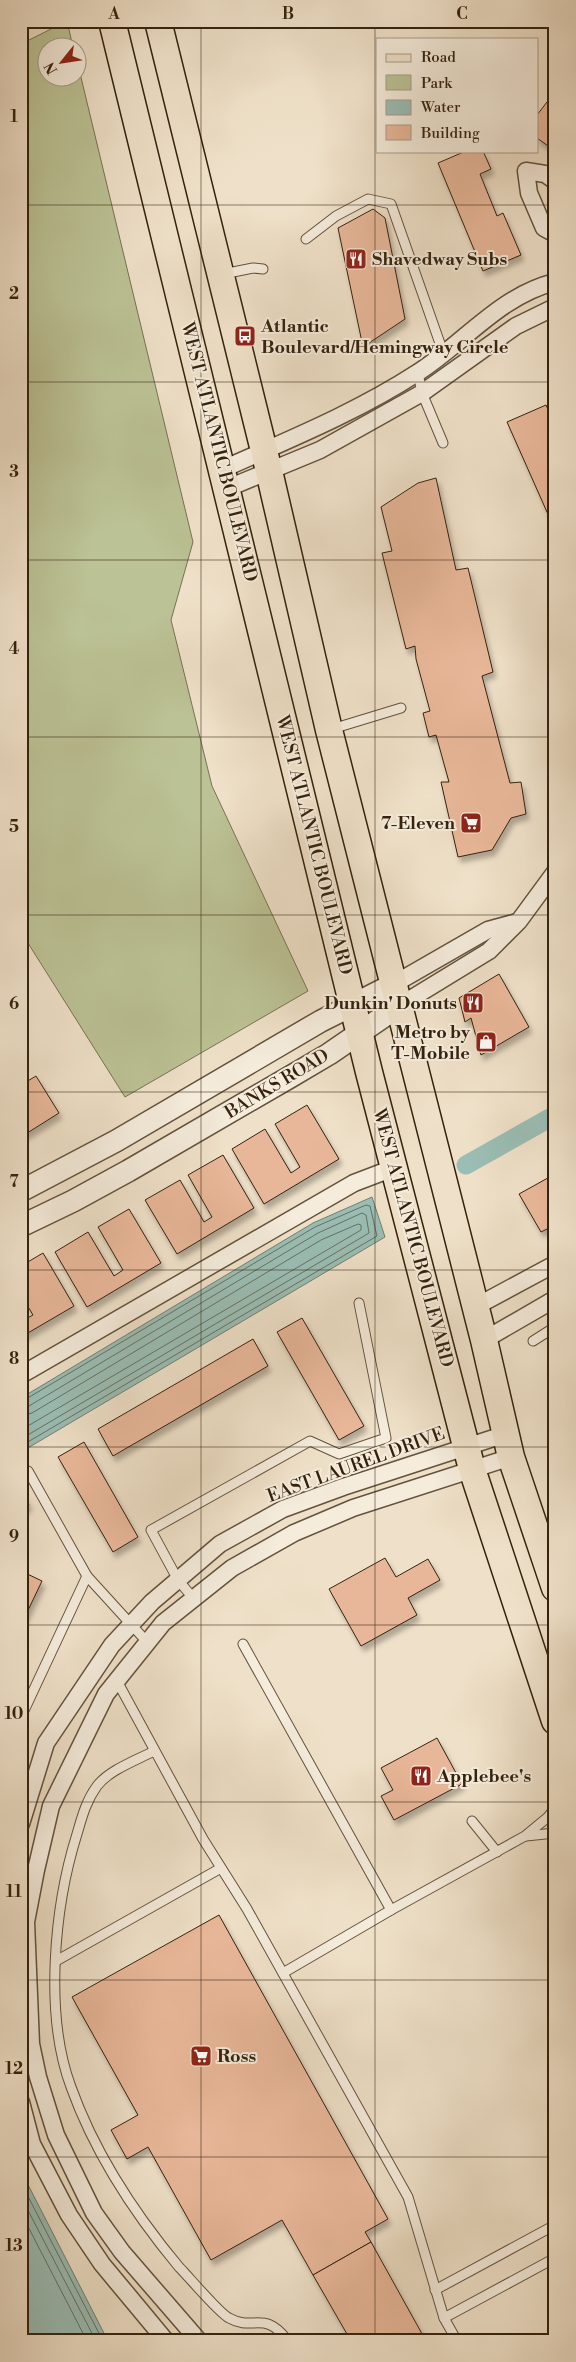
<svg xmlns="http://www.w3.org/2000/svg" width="576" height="2362" viewBox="0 0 576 2362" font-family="'Libre Bodoni',serif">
<defs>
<filter id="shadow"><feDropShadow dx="3" dy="5.5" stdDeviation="2.5" flood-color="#0004"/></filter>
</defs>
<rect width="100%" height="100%" fill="#efe1c9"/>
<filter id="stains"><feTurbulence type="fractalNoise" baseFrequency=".004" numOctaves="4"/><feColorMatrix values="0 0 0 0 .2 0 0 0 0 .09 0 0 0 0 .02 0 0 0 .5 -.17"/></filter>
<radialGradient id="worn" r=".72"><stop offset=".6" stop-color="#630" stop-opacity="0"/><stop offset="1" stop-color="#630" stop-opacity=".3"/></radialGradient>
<!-- green -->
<polygon fill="#bbc295" stroke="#787252" points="67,21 73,47 48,48 48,78 78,78 78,65 193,542 171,620 212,786 308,991 125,1097 21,932 21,44"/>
<!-- water -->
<g fill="#9abeb5" stroke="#718072">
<polygon points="372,1197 385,1237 21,1452 21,1398 313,1223"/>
<polygon points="21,2171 108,2341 21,2341"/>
</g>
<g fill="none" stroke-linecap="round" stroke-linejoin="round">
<!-- shore -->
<g stroke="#677062" stroke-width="1">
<polyline points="21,1402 315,1227 366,1205 370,1206 377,1236 21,1446"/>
<polyline points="21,1408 29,1406 318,1233 362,1213 366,1215 369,1233 21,1439"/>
<polyline points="21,1416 32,1413 321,1240 358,1224 361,1225 361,1230 21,1430"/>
<polyline points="21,2183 103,2341"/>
<polyline points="21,2197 96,2341"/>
<polyline points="21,2213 87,2341"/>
</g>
<!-- canal -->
<polyline stroke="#9abeb5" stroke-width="19" points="466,1165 555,1115"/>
</g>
<!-- building -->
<g fill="#e8b799" stroke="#34220e" filter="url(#shadow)">
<polygon points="554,93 555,94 555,151 537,138 537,115"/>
<polygon points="466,151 483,151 491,169 480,174 497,216 503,213 521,255 483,271 438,163"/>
<polygon points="373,209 385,218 405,319 363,347 338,228"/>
<polygon points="546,405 555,425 550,428 555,438 555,530 507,422"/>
<polygon points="436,478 456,570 468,568 493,672 482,676 510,783 521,782 526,814 511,818 492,850 458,857 441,782 449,782 436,735 429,737 423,713 430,711 416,659 415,646 406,649 382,553 392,551 381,507 418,483"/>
<polygon points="499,974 529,1027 481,1055 471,1018 465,1022 459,998"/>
<polygon points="36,1076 59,1113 24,1135 21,1131 21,1085"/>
<polygon points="307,1105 339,1159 264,1204 232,1149 265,1129 291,1173 300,1167 275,1124"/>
<polygon points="223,1155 254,1208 177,1254 145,1200 180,1180 204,1222 212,1217 188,1175"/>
<polygon points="555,1174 555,1225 541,1232 519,1194"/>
<polygon points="129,1209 161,1263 87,1307 55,1252 88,1232 114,1276 123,1270 98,1227"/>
<polygon points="43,1253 74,1306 21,1337 21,1315 24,1320 33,1315 21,1295 21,1266"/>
<polygon points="302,1318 364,1426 339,1440 277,1332"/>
<polygon points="253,1339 268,1366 113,1456 98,1429"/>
<polygon points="84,1442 138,1537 113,1552 58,1457"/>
<polygon points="21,1491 29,1505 21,1510"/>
<polygon points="385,1558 396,1577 428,1559 440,1580 408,1598 417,1615 361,1646 329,1589"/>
<polygon points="21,1571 42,1581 21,1625"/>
<polygon points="437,1738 462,1784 394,1820 381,1796 393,1790 381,1768"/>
<polygon points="219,1915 388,2219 365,2232 371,2242 313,2275 282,2220 211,2260 148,2147 127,2159 111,2130 138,2115 72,1997"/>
<polygon points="371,2242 426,2341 351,2341 313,2275"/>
</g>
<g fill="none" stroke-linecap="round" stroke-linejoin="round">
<!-- service casing -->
<g stroke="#63523d" stroke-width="11">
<g id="service">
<polyline points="306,239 336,216 368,199 391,204 443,352"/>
<polyline points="223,274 253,268 263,269"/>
<polyline points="418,373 422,393 443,443"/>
<polyline points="332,729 401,708"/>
<polyline points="533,1341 555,1327"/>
<polyline points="28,1471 87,1576"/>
<polyline points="194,1599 178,1580 151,1530 310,1441 339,1454 386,1438 359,1303"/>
<polyline points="243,1644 391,1910"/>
<polyline points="117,1681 203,1839 247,1909 408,2197 444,2318 457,2341"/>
<polyline points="21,1717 87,1576 148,1643"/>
<path d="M154,1751C137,1760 109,1770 97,1786C86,1801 82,1817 77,1834C54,1907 44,2015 71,2087C95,2154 134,2213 179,2267C188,2276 220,2314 229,2318C254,2332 264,2309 288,2341"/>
<polyline points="472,1821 497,1852"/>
<polyline points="526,1836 555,1833"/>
<polyline points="56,1961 221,1868"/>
<polyline points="283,1973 391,1910 525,1836 548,1817 555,1808"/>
<polyline points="435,2290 555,2225"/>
<polyline points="444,2318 555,2258"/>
</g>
</g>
<!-- minor casing -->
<g stroke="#63523d" stroke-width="19">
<g id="minor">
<polyline points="555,181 545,174 526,171 529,193 544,228 555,234"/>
<path d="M223,469C288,440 357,412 417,373C463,344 499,296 555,282"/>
<polyline points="228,488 320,450 422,393 516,326 555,307"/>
<polyline points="394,984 488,930 517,922"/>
<polyline points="399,1006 489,951 519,921 555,872"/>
<polyline points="475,1307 555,1264"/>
<polyline points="484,1340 555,1299"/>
<polyline points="21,1375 354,1183 396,1167"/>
<polyline points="21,1824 46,1743 112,1645 152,1602 220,1544 283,1509 343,1487 506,1434"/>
<polyline points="21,2102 32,2144 69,2215 102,2264 166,2341"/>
<polyline points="199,2341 122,2252 94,2213 56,2135 38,2077 31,2044 26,1922 36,1870 51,1806 106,1694 163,1623 232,1568 294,1533 353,1508 511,1457"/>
</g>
</g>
<!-- tertiary casing -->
<g stroke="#63523d" stroke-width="24">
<g id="tertiary">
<polyline points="21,1191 116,1141 321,1021 394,984"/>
<polyline points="21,1226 73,1201 128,1171 290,1077 329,1054 399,1006"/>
</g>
</g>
<!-- primary casing -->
<g stroke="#34220e" stroke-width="29">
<g id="primary">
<polyline points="112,21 369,1072 472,1469 555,1721"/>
<polyline points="158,21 269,471 329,730 484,1340 511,1457 555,1588"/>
</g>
</g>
<!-- service -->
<use href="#service" stroke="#f5ecdc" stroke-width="9"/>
<!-- minor -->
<use href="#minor" stroke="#f5ecdc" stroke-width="16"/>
<!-- tertiary -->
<use href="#tertiary" stroke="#f5ecdc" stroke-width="21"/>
<!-- primary -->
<use href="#primary" stroke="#efe1c9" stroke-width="26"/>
</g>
<!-- grid -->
<path fill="none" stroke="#34220e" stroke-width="1" stroke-opacity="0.55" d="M201,21V2341M375,21V2341M21,205H555M21,382H555M21,560H555M21,737H555M21,915H555M21,1092H555M21,1270H555M21,1447H555M21,1625H555M21,1802H555M21,1980H555M21,2157H555"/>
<!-- icons -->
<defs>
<g id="restaurant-square" transform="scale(1.125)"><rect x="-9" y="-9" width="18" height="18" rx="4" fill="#8f2418" stroke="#f5ecdc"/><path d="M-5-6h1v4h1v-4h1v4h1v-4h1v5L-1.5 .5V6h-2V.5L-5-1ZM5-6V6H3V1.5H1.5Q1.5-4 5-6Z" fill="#fff"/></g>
<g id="bus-square" transform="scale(1.125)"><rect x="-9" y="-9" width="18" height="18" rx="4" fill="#8f2418" stroke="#f5ecdc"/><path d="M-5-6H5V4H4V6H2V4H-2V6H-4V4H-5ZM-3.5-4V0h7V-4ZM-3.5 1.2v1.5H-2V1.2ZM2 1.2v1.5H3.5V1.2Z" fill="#fff"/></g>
<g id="supermarket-square" transform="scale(1.125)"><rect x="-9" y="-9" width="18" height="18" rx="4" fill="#8f2418" stroke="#f5ecdc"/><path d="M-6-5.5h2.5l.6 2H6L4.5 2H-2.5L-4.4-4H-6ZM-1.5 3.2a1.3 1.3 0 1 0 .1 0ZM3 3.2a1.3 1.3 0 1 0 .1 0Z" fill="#fff"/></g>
<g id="shop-square" transform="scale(1.125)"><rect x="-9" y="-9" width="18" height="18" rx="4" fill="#8f2418" stroke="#f5ecdc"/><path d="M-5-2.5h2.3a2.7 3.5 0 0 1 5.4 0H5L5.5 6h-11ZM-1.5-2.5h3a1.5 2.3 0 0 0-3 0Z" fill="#fff"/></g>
</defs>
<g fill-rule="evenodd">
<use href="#restaurant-square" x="356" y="259"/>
<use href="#bus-square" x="245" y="336"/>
<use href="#supermarket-square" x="471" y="823"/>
<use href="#restaurant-square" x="473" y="1003"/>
<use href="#shop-square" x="486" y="1042"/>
<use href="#restaurant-square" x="421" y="1776"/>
<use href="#supermarket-square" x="201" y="2056"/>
</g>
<g text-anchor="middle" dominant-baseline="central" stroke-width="4" stroke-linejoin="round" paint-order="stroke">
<!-- poi labels -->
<g font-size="18" font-weight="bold" fill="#34220e" stroke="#f5ecdc" text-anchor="start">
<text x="372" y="259">Shavedway Subs</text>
<text x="261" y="326">Atlantic<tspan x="261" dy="21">Boulevard/Hemingway Circle</tspan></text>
<text x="455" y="823" text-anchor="end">7-Eleven</text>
<text x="457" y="1003" text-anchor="end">Dunkin' Donuts</text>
<text x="470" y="1032" text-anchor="end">Metro by<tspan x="470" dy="21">T-Mobile</tspan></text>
<text x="437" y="1776">Applebee's</text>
<text x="217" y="2056">Ross</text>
</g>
<!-- street labels -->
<g font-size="18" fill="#34220e" stroke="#f5ecdc">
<text transform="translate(219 452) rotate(76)">WEST ATLANTIC BOULEVARD</text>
<text transform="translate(314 845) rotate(76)">WEST ATLANTIC BOULEVARD</text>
<text transform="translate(277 1084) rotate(-31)">BANKS ROAD</text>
<text transform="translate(413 1238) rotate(75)">WEST ATLANTIC BOULEVARD</text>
<text transform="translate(356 1465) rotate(-20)">EAST LAUREL DRIVE</text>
</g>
</g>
<!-- margin -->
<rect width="576" height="2362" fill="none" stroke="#efe1c9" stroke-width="55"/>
<!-- legend -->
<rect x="376" y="38" width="162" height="115" fill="#f5ecdc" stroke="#a89b8a"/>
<rect x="386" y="54" width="25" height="8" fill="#efe1c9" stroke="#a89b8a"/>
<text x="421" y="62" font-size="15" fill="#34220e">Road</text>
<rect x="386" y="75" width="25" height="15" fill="#bbc295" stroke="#a89b8a"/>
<text x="421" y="88" font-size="15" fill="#34220e">Park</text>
<rect x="386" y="100" width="25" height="15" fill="#9abeb5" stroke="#a89b8a"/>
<text x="421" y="112" font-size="15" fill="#34220e">Water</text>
<rect x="386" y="125" width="25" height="15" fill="#e8b799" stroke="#a89b8a"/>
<text x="421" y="138" font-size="15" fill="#34220e">Building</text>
<!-- north arrow -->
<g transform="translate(62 62) rotate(240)"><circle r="24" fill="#f5ecdc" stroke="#a89b8a"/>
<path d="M0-4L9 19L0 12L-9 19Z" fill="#8f2418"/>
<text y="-8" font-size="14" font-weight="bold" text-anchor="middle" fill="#34220e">N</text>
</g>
<rect x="28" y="28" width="520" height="2306" fill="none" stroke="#34220e" stroke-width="2"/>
<g font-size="16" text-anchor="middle" font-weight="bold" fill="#34220e">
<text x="114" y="19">A</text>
<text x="288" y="19">B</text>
<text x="462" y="19">C</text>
<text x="14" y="122">1</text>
<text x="14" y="299">2</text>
<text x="14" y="477">3</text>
<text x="14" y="654">4</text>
<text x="14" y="832">5</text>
<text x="14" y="1009">6</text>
<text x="14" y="1187">7</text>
<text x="14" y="1364">8</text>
<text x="14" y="1542">9</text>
<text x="14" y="1719">10</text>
<text x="14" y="1897">11</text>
<text x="14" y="2074">12</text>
<text x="14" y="2251">13</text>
</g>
<rect width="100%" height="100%" filter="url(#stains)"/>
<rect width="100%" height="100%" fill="url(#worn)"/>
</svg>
